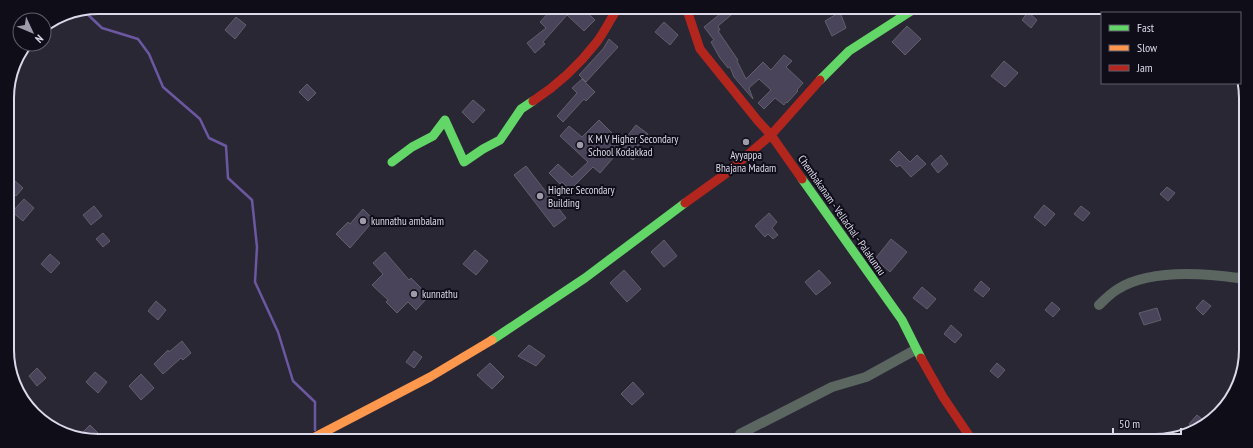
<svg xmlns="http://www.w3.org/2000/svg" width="1253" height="448" viewBox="0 0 1253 448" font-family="'PT Sans Narrow',sans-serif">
<rect width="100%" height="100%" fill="#2a2735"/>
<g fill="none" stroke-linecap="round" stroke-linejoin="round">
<!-- stream -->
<polyline stroke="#6c57a1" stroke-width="2.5" points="83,10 102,28 138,39 149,54 163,87 200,119 209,138 226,146 228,178 252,200 257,247 255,282 278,332 293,381 315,402 315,430"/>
</g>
<!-- building -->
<g fill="#4a445a" stroke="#615f6b">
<polygon points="552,9 583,9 595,20 584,31 567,15 543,42 545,44 535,53 527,43 546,28 540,22"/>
<polygon points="725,10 737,10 718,26 720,30 718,31 738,60 737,61 746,79 763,62 771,70 784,55 792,61 786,67 803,83 797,90 798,91 787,103 786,102 784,105 775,98 764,109 758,103 771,90 759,79 749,88 753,99 734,77 730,67 728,68 720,58 711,42 714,40 704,27"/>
<polygon points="840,12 846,28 832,36 825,21"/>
<polygon points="1028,12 1037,20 1031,28 1022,20"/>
<polygon points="236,17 246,25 235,39 225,30"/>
<polygon points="664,22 678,35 670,45 655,32"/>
<polygon points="907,26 921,39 905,55 892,42"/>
<polygon points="609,39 618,47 586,82 579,75 603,49"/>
<polygon points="1004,61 1018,73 1005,87 991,76"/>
<polygon points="582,79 595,92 586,101 584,99 563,122 557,116 577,93 572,88"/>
<polygon points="307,84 316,93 308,101 299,92"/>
<polygon points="473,100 485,110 473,123 462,112"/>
<polygon points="599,120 622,143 636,125 648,134 633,153 636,156 633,160 620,150 600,173 593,167 570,190 562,182 560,184 549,173 558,164 572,177 588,162 560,136 569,126 582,137"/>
<polygon points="899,151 910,162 917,155 926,164 911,177 900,165 897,167 890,160"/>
<polygon points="941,155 948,164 938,173 931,164"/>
<polygon points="526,166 566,218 554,227 514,175"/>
<polygon points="14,180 23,188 16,196 8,188 8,186"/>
<polygon points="1167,187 1175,193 1168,201 1160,194"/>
<polygon points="24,199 34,208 23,221 12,212"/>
<polygon points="1044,205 1055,214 1045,226 1034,217"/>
<polygon points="94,206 102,216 91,225 83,215"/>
<polygon points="1081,206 1090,213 1083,221 1074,214"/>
<polygon points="363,209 374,220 350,248 336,234 348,222 350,224"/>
<polygon points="769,213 777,222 772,228 778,235 773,239 768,234 765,237 755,226"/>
<polygon points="103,233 110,241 103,247 96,239"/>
<polygon points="891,239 907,252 890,272 875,259"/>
<polygon points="664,240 677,256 664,267 651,252"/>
<polygon points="475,250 488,261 476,275 463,264"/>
<polygon points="385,252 409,280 411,278 429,296 416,310 408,302 397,313 386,302 388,300 372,285 383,274 373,263"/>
<polygon points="50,254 60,263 51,273 41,264"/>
<polygon points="624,270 641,289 627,302 610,283"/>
<polygon points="819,270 831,283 816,295 805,282"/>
<polygon points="981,281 990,289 983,297 974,290"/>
<polygon points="922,287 936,299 927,309 913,298"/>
<polygon points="1203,300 1211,306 1203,315 1196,308"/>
<polygon points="156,301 166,310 158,320 148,311"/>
<polygon points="1052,302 1060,309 1053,317 1045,310"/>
<polygon points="1157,308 1161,320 1144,325 1139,313"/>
<polygon points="951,325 962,335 955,343 944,334"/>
<polygon points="182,341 191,353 183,360 181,358 163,374 154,364 168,350 169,352"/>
<polygon points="529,345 545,356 536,366 518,356"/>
<polygon points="414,351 422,357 414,368 406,362"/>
<polygon points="490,363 504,377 492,389 477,375"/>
<polygon points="997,363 1005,370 998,378 990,371"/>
<polygon points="37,368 46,378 37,386 29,376"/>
<polygon points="95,372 107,382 98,393 86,382"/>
<polygon points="141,374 154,388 141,400 129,386"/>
<polygon points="633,382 644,394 632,405 621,394"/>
<polygon points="1197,415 1207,423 1193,428 1189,424"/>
<polygon points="90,425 101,436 79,436"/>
</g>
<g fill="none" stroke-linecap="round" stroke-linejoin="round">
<!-- street -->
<g stroke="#5b6660" stroke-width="10">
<path d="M1099,305C1105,299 1111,293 1118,289C1150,269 1202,273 1238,278L1243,276"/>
<polyline points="740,439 740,434 832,387 866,377 915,350"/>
</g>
<!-- fast -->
<g stroke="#63d668" stroke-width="9">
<polyline points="820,80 849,51 911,11"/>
<polyline points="392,162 412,147 433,136 445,120 464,162 483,149 500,140 521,109 533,101"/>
<polyline points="802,179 902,320 921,358"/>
<polyline points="492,340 585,278 685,203"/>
</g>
<!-- slow -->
<polyline stroke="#ff974d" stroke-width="9" points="315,437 430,377 492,340"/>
<!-- jam -->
<g stroke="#b3261e" stroke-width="9">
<polyline points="687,10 700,49 758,121 771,135 802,179"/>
<path d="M533,101C556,86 579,65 596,43C604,33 610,20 617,9"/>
<polyline points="685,203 724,175 771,135 820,80"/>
<polyline points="921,358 943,397 972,440"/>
</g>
</g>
<!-- markers -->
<g fill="#9e9bab" stroke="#0f0d18" stroke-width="1.5">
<circle cx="746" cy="142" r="4"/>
<circle cx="580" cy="145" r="4"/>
<circle cx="540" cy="196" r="4"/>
<circle cx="363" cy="221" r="4"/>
<circle cx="414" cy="294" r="4"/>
</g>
<g text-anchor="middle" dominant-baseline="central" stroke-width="4" stroke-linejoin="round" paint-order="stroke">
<!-- poi labels -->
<g font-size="11" fill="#dcd9ea" stroke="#0f0d18" text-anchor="start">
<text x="588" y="139">K M V Higher Secondary<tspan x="588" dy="13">School Kodakkad</tspan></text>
<text x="746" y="155" text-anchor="middle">Ayyappa<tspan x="746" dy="13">Bhajana Madam</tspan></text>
<text x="548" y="190">Higher Secondary<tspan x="548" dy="13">Building</tspan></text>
<text x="371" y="221">kunnathu ambalam</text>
<text x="422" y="294">kunnathu</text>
</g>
<!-- street labels -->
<g font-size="11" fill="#dcd9ea" stroke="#0f0d18">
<text transform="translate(842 215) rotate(55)">Chembakanam - Vellachal - Palakunnu</text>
</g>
</g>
<!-- crop -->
<path d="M0 0H1253V448H0ZM98 14H1155A84 84 0 0 1 1239 98V350A84 84 0 0 1 1155 434H98A84 84 0 0 1 14 350V98A84 84 0 0 1 98 14Z" fill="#0f0d18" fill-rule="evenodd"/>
<path fill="none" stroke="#dcd9ea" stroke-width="2" d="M98 14H1155A84 84 0 0 1 1239 98V350A84 84 0 0 1 1155 434H98A84 84 0 0 1 14 350V98A84 84 0 0 1 98 14Z"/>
<!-- legend -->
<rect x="1101" y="12" width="140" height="72" fill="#0f0d18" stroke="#615f6c"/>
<rect x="1109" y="25" width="20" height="6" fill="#63d668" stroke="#615f6c"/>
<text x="1137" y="32" font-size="12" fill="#dcd9ea">Fast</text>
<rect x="1109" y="45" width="20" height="6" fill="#ff974d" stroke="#615f6c"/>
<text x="1137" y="52" font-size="12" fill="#dcd9ea">Slow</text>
<rect x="1109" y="65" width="20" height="6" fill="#b3261e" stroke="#615f6c"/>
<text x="1137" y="72" font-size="12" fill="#dcd9ea">Jam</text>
<!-- north arrow -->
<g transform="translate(32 32) rotate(134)"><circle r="19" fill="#0f0d18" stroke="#615f6c"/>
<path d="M0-3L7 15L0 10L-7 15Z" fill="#9e9bab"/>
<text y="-6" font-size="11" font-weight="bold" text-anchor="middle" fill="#dcd9ea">N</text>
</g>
<!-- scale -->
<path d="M1113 428v6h68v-6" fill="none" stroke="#dcd9ea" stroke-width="2"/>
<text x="1119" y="428" font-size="12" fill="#dcd9ea" stroke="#0f0d18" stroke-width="3" paint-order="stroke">50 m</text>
</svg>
